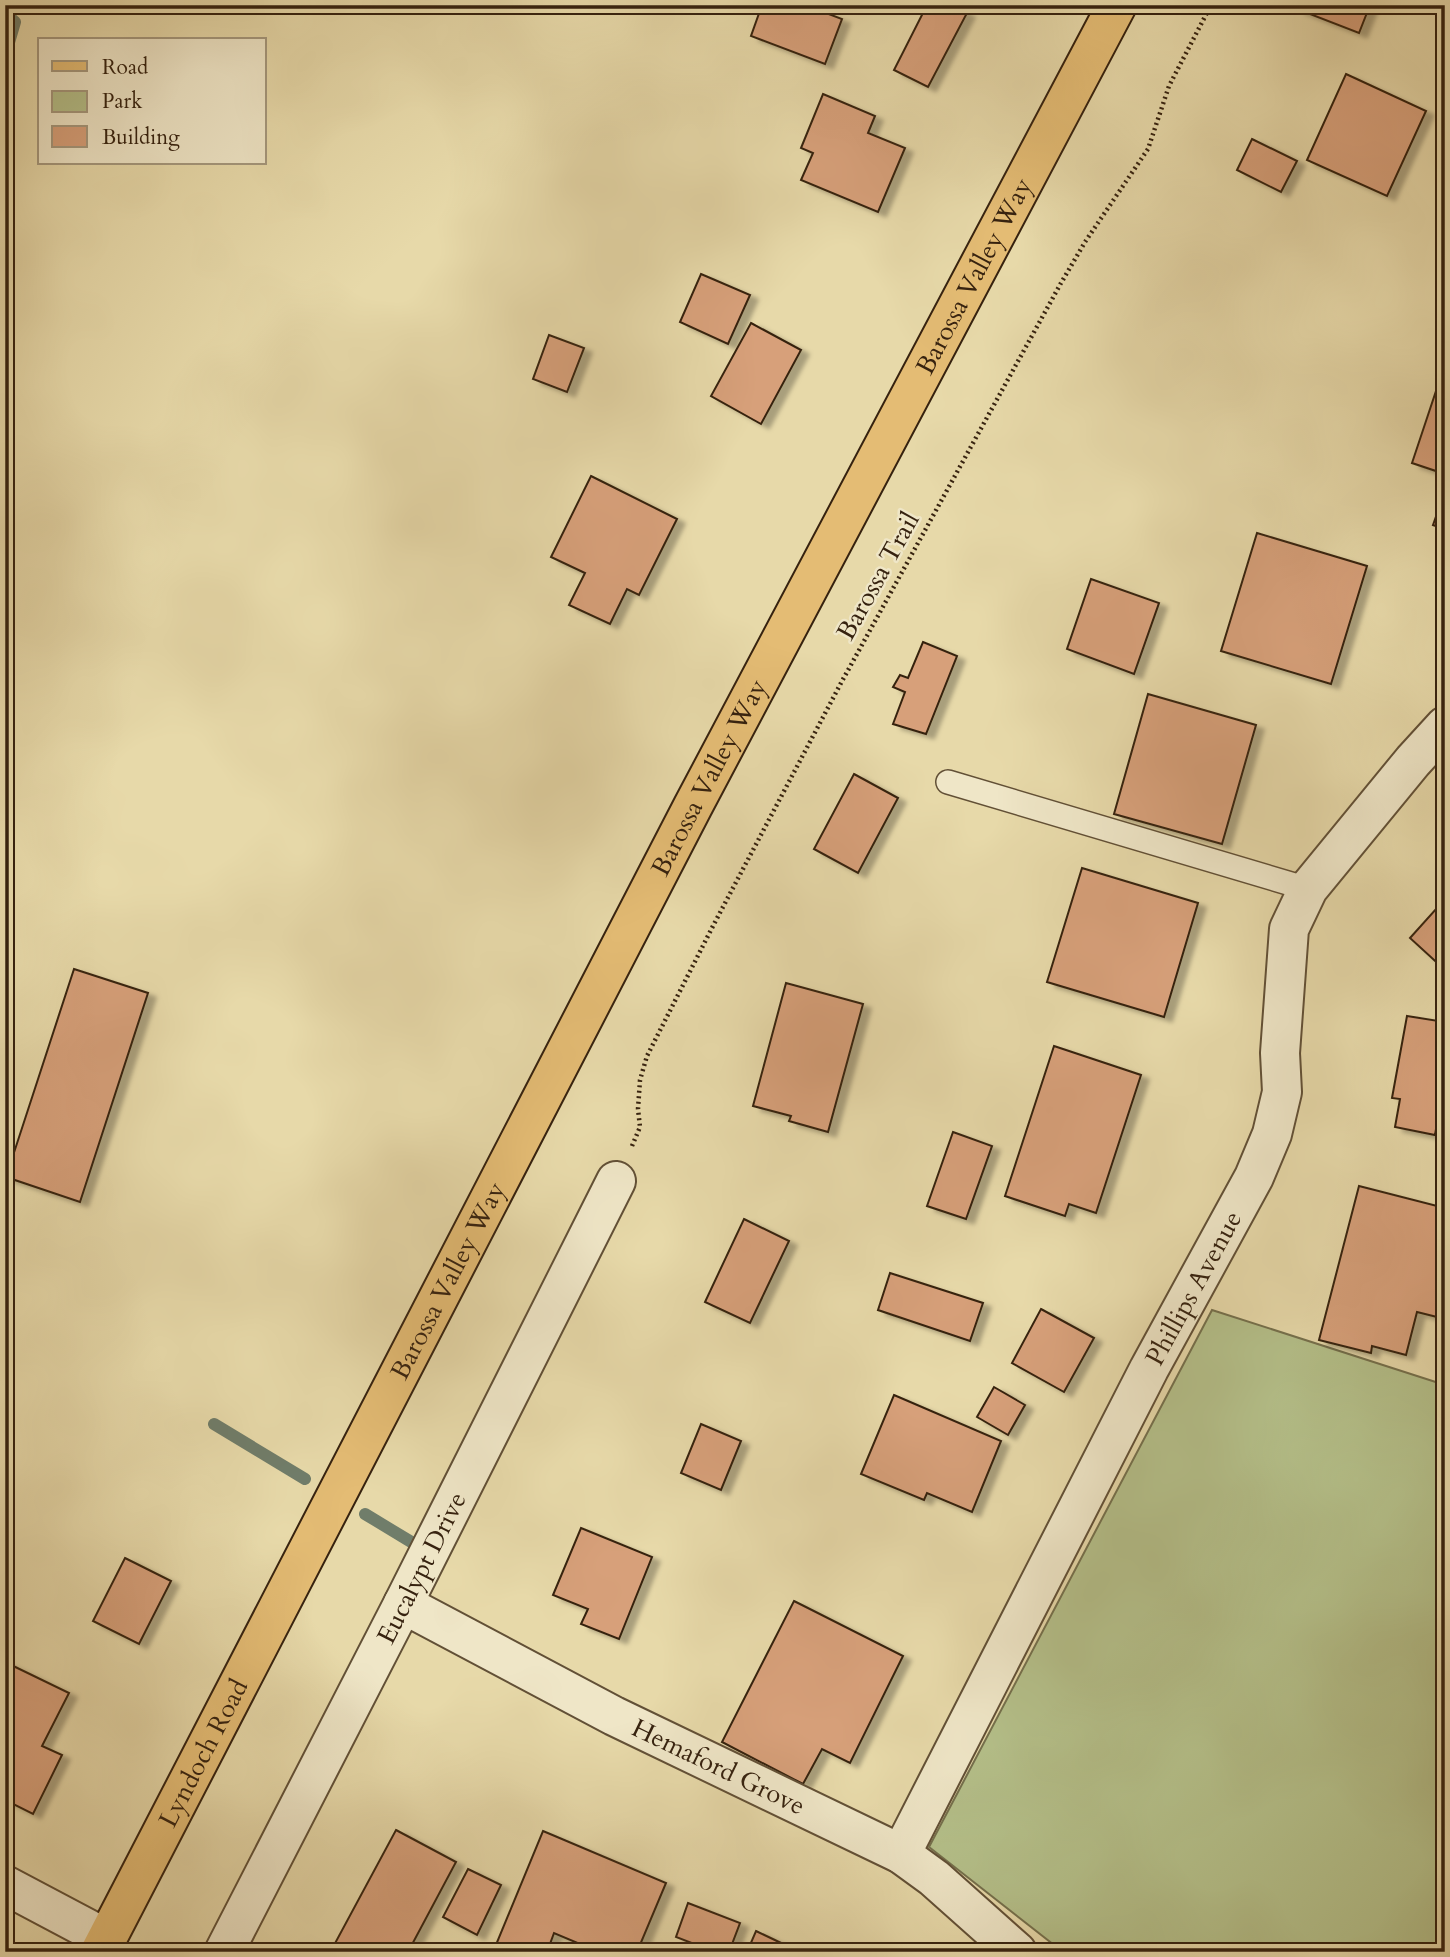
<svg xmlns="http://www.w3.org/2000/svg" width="1450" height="1957" viewBox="0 0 1450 1957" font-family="Cardo,serif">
<defs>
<filter id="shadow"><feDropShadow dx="8" dy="4.5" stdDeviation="2" flood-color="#0004"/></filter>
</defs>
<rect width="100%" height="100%" fill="#e7d9a9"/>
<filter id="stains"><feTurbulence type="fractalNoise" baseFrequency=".00286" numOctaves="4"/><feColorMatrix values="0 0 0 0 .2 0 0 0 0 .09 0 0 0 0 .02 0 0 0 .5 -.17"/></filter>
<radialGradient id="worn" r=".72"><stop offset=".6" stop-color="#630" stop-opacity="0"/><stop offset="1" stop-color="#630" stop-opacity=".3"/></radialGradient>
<!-- green -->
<polygon fill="#b4bf89" stroke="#75704c" stroke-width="2" points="1212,1310 1445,1385 1445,1952 1063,1952 929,1847"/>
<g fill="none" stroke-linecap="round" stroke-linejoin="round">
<!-- stream -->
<g stroke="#707d6a" stroke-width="12">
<polyline points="5,13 15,22 5,56"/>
<polyline points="214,1424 305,1479"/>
<polyline points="365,1514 413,1543"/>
</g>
</g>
<!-- building -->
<g fill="#d7a07a" stroke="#36220f" stroke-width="2" filter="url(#shadow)">
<polygon points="762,5 805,5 842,19 825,64 751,36"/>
<polygon points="927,5 952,5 967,13 928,87 894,70"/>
<polygon points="1299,5 1370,5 1359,33 1297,9"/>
<polygon points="1346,74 1426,111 1387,196 1307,160"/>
<polygon points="823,94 875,116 868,133 905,148 878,212 801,180 813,153 801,148"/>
<polygon points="1252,139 1297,161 1281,192 1237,170"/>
<polygon points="701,274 750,295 728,344 680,322"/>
<polygon points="751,323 801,350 761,424 711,396"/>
<polygon points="549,335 584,348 567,392 533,379"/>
<polygon points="1441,376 1445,377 1445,474 1412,463"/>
<polygon points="591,476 677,519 639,595 627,589 610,624 569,605 585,573 551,557"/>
<polygon points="1445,491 1445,529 1433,525"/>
<polygon points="1257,533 1367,566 1331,684 1221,651"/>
<polygon points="1091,579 1159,603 1134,674 1067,649"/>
<polygon points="923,642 957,656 926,734 893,724 905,692 893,687 900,675 908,678"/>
<polygon points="1148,694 1256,725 1222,844 1114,814"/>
<polygon points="854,774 898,798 858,873 814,849"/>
<polygon points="1082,868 1198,903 1164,1017 1047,982"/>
<polygon points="1445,899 1445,970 1410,938"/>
<polygon points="74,969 148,993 80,1202 6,1177"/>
<polygon points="786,983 863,1004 828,1132 789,1121 791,1116 753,1106"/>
<polygon points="1407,1016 1445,1022 1445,1107 1440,1106 1435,1135 1395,1127 1400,1099 1392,1098"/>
<polygon points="1054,1046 1141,1075 1096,1213 1069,1204 1065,1216 1005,1196"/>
<polygon points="953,1132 992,1146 966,1219 927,1206"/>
<polygon points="1359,1186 1445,1208 1445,1319 1417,1312 1406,1355 1372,1346 1371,1353 1319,1340"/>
<polygon points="744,1219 789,1241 750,1323 705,1302"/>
<polygon points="890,1273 983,1303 970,1341 878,1310"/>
<polygon points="1041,1309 1094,1338 1064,1392 1012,1363"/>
<polygon points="994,1387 1025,1405 1008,1435 977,1417"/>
<polygon points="894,1395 1001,1441 972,1512 927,1493 924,1500 861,1474"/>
<polygon points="701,1424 741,1441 721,1490 681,1473"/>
<polygon points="581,1528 652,1557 619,1639 581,1624 588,1609 553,1595"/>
<polygon points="125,1558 171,1581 139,1644 93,1621"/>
<polygon points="794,1601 903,1656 850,1763 822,1749 803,1784 722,1742"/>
<polygon points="5,1662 69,1693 42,1746 62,1755 33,1814 5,1800"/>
<polygon points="396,1830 456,1862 408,1952 342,1952 333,1947"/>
<polygon points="543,1831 666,1883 637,1952 599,1952 554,1933 547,1952 493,1952"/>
<polygon points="468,1869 501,1885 477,1935 443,1917"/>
<polygon points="688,1903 740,1923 729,1952 715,1952 676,1937"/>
<polygon points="756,1931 800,1952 747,1952"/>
</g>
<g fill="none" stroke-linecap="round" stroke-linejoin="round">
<!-- lane casing -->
<g stroke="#625036" stroke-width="26">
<polyline id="lane" points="948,782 1308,889"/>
</g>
<!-- street casing -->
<g stroke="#625036" stroke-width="42">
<g id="street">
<path id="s1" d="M403,1604L614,1716L901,1854L934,1878L1017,1952"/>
<path id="s2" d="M901,1854L1149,1369L1254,1177L1272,1134L1282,1092L1280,1053L1289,929L1308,889L1413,761L1445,726"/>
<polyline points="5,1885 107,1939"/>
<path id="s3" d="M224,1952L403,1604L616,1181"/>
</g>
</g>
<!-- primary casing -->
<g stroke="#36220f" stroke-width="42">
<g id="primary">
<path id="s4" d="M100,1952L693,806L1117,5"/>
</g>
</g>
<!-- path -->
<polyline stroke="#36220f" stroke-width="4.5" stroke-dasharray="2 3.5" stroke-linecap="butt" points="632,1146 640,1127 638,1109 640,1080 647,1056 714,924 841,683 1061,283 1085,242 1148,149 1169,86 1211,5"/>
<!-- lane -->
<use href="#lane" stroke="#efe6c7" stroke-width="23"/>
<!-- street -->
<use href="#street" stroke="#efe6c7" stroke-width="38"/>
<!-- primary -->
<use href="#primary" stroke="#e4bc74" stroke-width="38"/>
</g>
<g text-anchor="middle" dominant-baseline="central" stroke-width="5" stroke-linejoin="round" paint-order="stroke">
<!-- street labels -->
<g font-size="26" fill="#36220f" stroke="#efe6c7">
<text stroke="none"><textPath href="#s4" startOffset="1890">Barossa Valley Way</textPath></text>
<text transform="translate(878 576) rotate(-61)">Barossa Trail</text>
<text stroke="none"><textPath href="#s4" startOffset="1323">Barossa Valley Way</textPath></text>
<text stroke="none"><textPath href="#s4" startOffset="756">Barossa Valley Way</textPath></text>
<text stroke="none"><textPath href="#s2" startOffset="637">Phillips Avenue</textPath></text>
<text stroke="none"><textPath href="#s3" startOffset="432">Eucalypt Drive</textPath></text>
<text stroke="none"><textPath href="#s4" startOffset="224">Lyndoch Road</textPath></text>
<text stroke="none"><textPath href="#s1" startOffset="355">Hemaford Grove</textPath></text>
</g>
</g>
<!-- margin -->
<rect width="1450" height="1957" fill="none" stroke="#e7d9a9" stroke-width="28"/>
<rect x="7" y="7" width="1436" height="1943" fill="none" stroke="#36220f" stroke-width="3.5"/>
<rect x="14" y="14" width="1422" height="1929" fill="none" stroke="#36220f" stroke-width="2"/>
<!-- legend -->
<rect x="38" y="38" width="228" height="126" fill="#efe6c7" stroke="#a5987d" stroke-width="2"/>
<rect x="52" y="61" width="35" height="10" fill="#e4bc74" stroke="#a5987d" stroke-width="2"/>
<text x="102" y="74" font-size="21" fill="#36220f">Road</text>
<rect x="52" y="91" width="35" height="21" fill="#b4bf89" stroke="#a5987d" stroke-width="2"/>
<text x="102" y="108" font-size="21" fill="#36220f">Park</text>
<rect x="52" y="126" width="35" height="21" fill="#d7a07a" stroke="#a5987d" stroke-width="2"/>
<text x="102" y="144" font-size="21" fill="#36220f">Building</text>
<rect width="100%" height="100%" filter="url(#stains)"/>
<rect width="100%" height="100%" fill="url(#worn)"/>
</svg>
